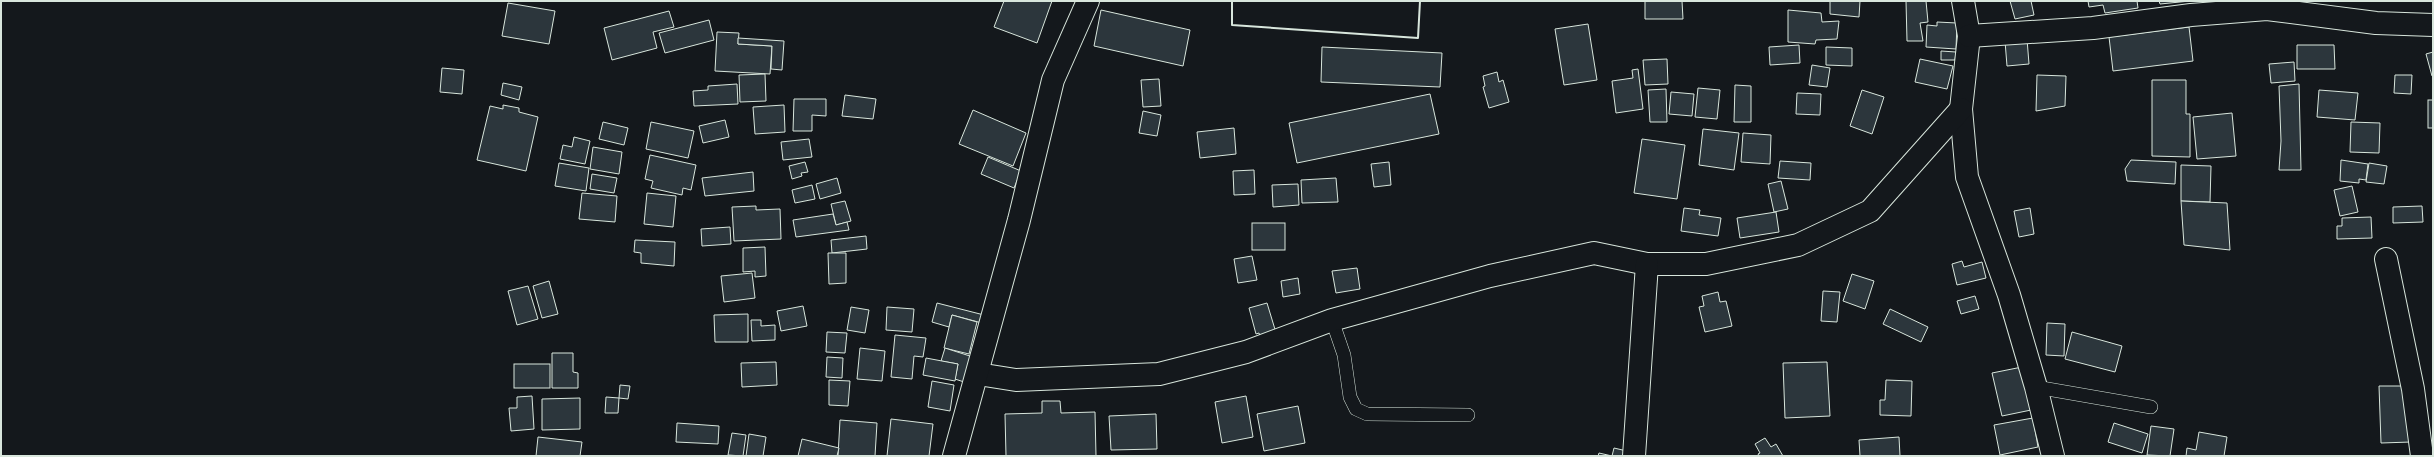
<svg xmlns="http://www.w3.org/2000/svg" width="2434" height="457" viewBox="0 0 2434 457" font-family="'IBM Plex Sans',sans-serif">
<rect width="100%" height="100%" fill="#14181c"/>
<!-- building -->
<g fill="#2c363c" stroke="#d8e6dc">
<polygon points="1004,1 1052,1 1037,43 994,27"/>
<polygon points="1645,1 1682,1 1683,19 1645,19"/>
<polygon points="1830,1 1860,1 1859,17 1830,14"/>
<polygon points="1906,1 1926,1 1928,22 1920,23 1923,41 1907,41"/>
<polygon points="2010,1 2031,1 2034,15 2015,19"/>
<polygon points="2088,1 2137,1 2138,8 2105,13 2103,5 2089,7"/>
<polygon points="2159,1 2190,1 2160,4"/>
<polygon points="508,3 555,11 549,44 502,36"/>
<polygon points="1101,10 1190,30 1183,66 1094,46"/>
<polygon points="1788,10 1821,13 1822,22 1839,21 1837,39 1816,40 1815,44 1788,42"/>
<polygon points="669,11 674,27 653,32 657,48 612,60 604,28"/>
<polygon points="709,20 714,40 665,53 659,33"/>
<polygon points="1937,22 1957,23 1956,49 1926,47 1927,25 1937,26"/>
<polygon points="1588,24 1597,80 1564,85 1555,29"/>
<polygon points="2189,27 2193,61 2113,71 2109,37"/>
<polygon points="717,32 739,33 738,44 772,46 770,74 715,71"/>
<polygon points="738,38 784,41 782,70 771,69 772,46 738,44"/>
<polygon points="2027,39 2029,64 2007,66 2005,41"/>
<polygon points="1799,45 1800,63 1770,65 1769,47"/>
<polygon points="2297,45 2334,45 2335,69 2297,69"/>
<polygon points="1322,47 1442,53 1440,87 1321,82"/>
<polygon points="1826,47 1852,48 1852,66 1826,65"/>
<polygon points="1941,51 1956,52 1955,60 1941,60"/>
<polygon points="2433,52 2433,76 2432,76 2426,54"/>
<polygon points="1667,59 1668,84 1645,85 1643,60"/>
<polygon points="1920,59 1953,66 1947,89 1915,82"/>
<polygon points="2294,62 2295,81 2271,83 2269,64"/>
<polygon points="1812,65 1830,68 1827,87 1809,85"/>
<polygon points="442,68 464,70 462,94 440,92"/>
<polygon points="1638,69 1643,109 1616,113 1612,81 1633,78 1632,70"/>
<polygon points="1497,72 1499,82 1503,80 1509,102 1489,108 1483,87 1485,86 1483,76"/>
<polygon points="765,74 766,101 740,102 739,75"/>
<polygon points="2037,75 2066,76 2065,106 2036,111"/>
<polygon points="2395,75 2412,75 2411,94 2394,93"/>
<polygon points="1159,79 1161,106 1143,107 1141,80"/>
<polygon points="2152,80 2186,80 2186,114 2190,114 2190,157 2152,156"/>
<polygon points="503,83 522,87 519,100 501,95"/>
<polygon points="737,84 738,104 694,106 693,91 708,90 708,86"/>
<polygon points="2299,84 2301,170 2279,170 2281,141 2279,86"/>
<polygon points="1735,85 1751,86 1751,122 1734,122"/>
<polygon points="1698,88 1720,90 1717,119 1695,117"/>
<polygon points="1666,89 1667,122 1650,122 1648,90"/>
<polygon points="1862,90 1884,97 1872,134 1850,126"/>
<polygon points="2319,90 2358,93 2355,120 2317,117"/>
<polygon points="1671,92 1694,94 1692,116 1669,114"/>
<polygon points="1797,93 1821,94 1820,115 1796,114"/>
<polygon points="1430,94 1439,134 1297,163 1289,123"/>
<polygon points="845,95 876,99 873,119 842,116"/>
<polygon points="794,99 826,99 826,116 812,115 812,131 793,131"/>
<rect x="2428" y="100" width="5" height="28"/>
<polygon points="503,105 519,108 519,112 538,117 526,171 477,160 490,106 503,109"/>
<polygon points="784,105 785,132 755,134 753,107"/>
<polygon points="973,110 1026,133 1013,166 959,144"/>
<polygon points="1143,111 1161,115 1157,136 1139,133"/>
<polygon points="2232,113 2236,156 2197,159 2193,117"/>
<polygon points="725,120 729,137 703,143 699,126"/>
<polygon points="603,122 628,128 624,145 599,139"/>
<polygon points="651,122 694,131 688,158 646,149"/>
<polygon points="2351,122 2380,123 2379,153 2350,152"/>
<polygon points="1234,128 1236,154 1200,158 1197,132"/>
<polygon points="1703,129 1739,133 1734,170 1699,165"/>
<polygon points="1743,133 1771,135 1770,164 1741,162"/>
<polygon points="574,137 590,141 585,164 560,159 563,145 572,147"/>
<polygon points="809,139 812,157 783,160 781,142"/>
<polygon points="1642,139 1685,145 1677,199 1634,193"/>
<polygon points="593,147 622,152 619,174 590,169"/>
<polygon points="650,155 696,165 691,190 683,188 682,195 651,188 653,181 645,179"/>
<polygon points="988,157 1021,171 1014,188 981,174"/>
<polygon points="2131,160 2176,162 2175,184 2127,181 2125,169"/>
<polygon points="2341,160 2368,164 2366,180 2359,179 2359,183 2340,181"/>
<polygon points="1780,161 1811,163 1810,180 1778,178"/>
<polygon points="805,162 808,172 801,173 802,176 792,179 789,166"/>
<polygon points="1389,162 1391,185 1374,187 1371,164"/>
<polygon points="559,163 589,168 586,191 555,186"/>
<polygon points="2369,163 2387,166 2384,184 2366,182"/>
<polygon points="2181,165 2211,166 2210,202 2181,201"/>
<polygon points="1254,170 1255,194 1234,195 1233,171"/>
<polygon points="753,172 754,191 705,196 702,178"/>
<polygon points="592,174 617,178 614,193 590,189"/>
<polygon points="837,178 841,193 820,199 816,184"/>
<polygon points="1336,178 1338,202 1302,203 1301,180"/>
<polygon points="1781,181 1788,209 1774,212 1768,184"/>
<polygon points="1298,184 1299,205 1273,207 1272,185"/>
<polygon points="812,185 815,199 795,203 792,190"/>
<polygon points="2352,186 2358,212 2340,216 2334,190"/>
<polygon points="582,193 617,196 615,222 579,219"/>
<polygon points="647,193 676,196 673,227 644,224"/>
<polygon points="845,201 851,221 836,225 831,204"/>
<polygon points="2181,201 2227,203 2230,250 2184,245"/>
<polygon points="756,206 756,210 780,209 781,239 734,241 732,207"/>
<polygon points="2422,206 2423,222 2393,223 2393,207"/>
<polygon points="1684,208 1700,210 1699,215 1721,218 1718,236 1681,231"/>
<polygon points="2030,208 2034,234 2019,237 2014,211"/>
<polygon points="1776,212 1779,232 1740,238 1737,218"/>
<polygon points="833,214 836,225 847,222 849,230 796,237 793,220"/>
<polygon points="2371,217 2372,238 2337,239 2337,226 2342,226 2342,218"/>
<rect x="1252" y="223" width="33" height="27"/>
<polygon points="730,227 731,244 702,246 701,229"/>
<polygon points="866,236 867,249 832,253 831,240"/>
<polygon points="635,240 675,242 674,266 641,263 641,253 634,252"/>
<polygon points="765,247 766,276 755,277 755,271 743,272 743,248"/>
<polygon points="828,253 846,253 846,283 829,284"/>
<polygon points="1252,256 1257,280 1238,283 1234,259"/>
<polygon points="1962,261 1964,267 1982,262 1986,278 1957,285 1952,264"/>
<polygon points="1357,268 1360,289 1336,293 1332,271"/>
<polygon points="752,273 755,298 724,302 721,276"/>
<polygon points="1852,274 1874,281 1865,309 1843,301"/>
<polygon points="1298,278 1300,294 1283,297 1281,281"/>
<polygon points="549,281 558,314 542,318 533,286"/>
<polygon points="528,286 538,319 517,325 508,291"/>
<polygon points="1823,291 1840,292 1837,322 1821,321"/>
<polygon points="1718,292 1720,302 1726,301 1732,326 1705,332 1699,307 1704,306 1702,296"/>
<polygon points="1975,296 1979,309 1961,314 1957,301"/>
<polygon points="937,303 984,315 982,323 952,315 949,327 932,322"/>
<polygon points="1267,303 1277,336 1261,340 1259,333 1256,334 1249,308"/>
<polygon points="803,306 807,326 781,331 777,311"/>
<polygon points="851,307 869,310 865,333 847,330"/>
<polygon points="887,307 914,309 912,332 886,330"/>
<polygon points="1890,309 1928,327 1921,342 1883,324"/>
<polygon points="748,314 748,342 715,342 714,315"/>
<polygon points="952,315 977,322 969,354 944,348"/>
<polygon points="751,320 761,320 761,326 775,325 775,340 752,341"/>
<polygon points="2047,323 2065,324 2064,356 2046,355"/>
<polygon points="827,332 847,333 845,353 826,352"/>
<polygon points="2072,332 2122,346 2115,372 2065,359"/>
<polygon points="895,335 926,338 923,357 914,356 912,379 891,377"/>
<polygon points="860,348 885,351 882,381 857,379"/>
<polygon points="945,348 976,358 967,383 955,379 958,364 941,361"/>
<polygon points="552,353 573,353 573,372 578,373 578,388 552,388"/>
<polygon points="827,357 843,358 842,378 826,377"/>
<polygon points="926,358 958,364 955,381 923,375"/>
<polygon points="776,362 777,385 742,387 741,363"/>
<polygon points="1827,362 1830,416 1785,418 1783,363"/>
<rect x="514" y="364" width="36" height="24"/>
<polygon points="2027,366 2036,409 2002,416 1992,373"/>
<polygon points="829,380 850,381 848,406 829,405"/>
<polygon points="1886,380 1912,381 1911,416 1880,415 1880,400 1885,400"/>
<polygon points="932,381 954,385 950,411 928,407"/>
<polygon points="620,385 630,386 628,399 619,398"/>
<polygon points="2379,386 2410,386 2411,442 2381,443"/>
<polygon points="532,396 534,429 511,431 509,408 517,408 517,397"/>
<polygon points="1246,396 1253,437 1222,443 1215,402"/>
<polygon points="606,397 619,398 618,413 605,413"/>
<polygon points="580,398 580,429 542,430 542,399"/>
<polygon points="1042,401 1060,401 1061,413 1095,412 1096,456 1006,456 1005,414 1042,413"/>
<polygon points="1298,406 1305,443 1264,451 1257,414"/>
<polygon points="1156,414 1157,449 1111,450 1109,416"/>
<polygon points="2033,418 2038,447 2000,455 1994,425"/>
<polygon points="891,419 933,424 929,456 887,456"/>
<polygon points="840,420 877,423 875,456 838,456"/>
<polygon points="677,423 719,426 718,444 676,442"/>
<polygon points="2114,423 2148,434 2142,453 2108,442"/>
<polygon points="2151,426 2174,429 2170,456 2147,455"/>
<polygon points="2199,432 2227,437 2224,456 2186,456 2187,448 2196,450"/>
<polygon points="732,433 746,435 743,456 728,455"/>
<polygon points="749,434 766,437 763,456 746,456"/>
<polygon points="538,437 582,442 580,456 536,456"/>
<polygon points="1899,437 1900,456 1860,456 1859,440"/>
<polygon points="1765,438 1771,447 1776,444 1783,456 1759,456 1758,454 1760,453 1755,444"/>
<polygon points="802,439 839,448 837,456 798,456"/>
<polygon points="1614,448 1631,452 1630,456 1598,456 1599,453 1612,456"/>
</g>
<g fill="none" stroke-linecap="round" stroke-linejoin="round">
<!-- service casing -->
<g stroke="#d8e6dc" stroke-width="14">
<g id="service">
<polyline points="1332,320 1344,355 1350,397 1356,409 1367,414 1468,415"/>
<polyline points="2036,387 2151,407"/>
</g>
</g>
<!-- minor casing -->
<g stroke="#d8e6dc" stroke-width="24">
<g id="minor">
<polyline points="1963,1 1969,36 1961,109 1967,177 2009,295 2036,387 2053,456"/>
<polyline points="1969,36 2093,28 2191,15 2267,9 2376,23 2433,25"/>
<polyline points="2386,259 2413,389 2422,456"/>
<polyline points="978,374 1016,380 1159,374 1246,352 1332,320 1490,276 1594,253 1647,264 1706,264 1798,245 1870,211 1961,109"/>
<polyline points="954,456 1019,220 1053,80 1088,1"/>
<polyline points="1634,456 1647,264"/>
</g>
</g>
<!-- service -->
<use href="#service" stroke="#14181c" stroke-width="13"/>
<!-- minor -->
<use href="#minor" stroke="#14181c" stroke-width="22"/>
<!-- wall -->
<polyline stroke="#d8e6dc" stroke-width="2" points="1232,1 1232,25 1418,38 1420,1"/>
</g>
<!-- border -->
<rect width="2434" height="457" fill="none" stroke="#d8e6dc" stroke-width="4"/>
</svg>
